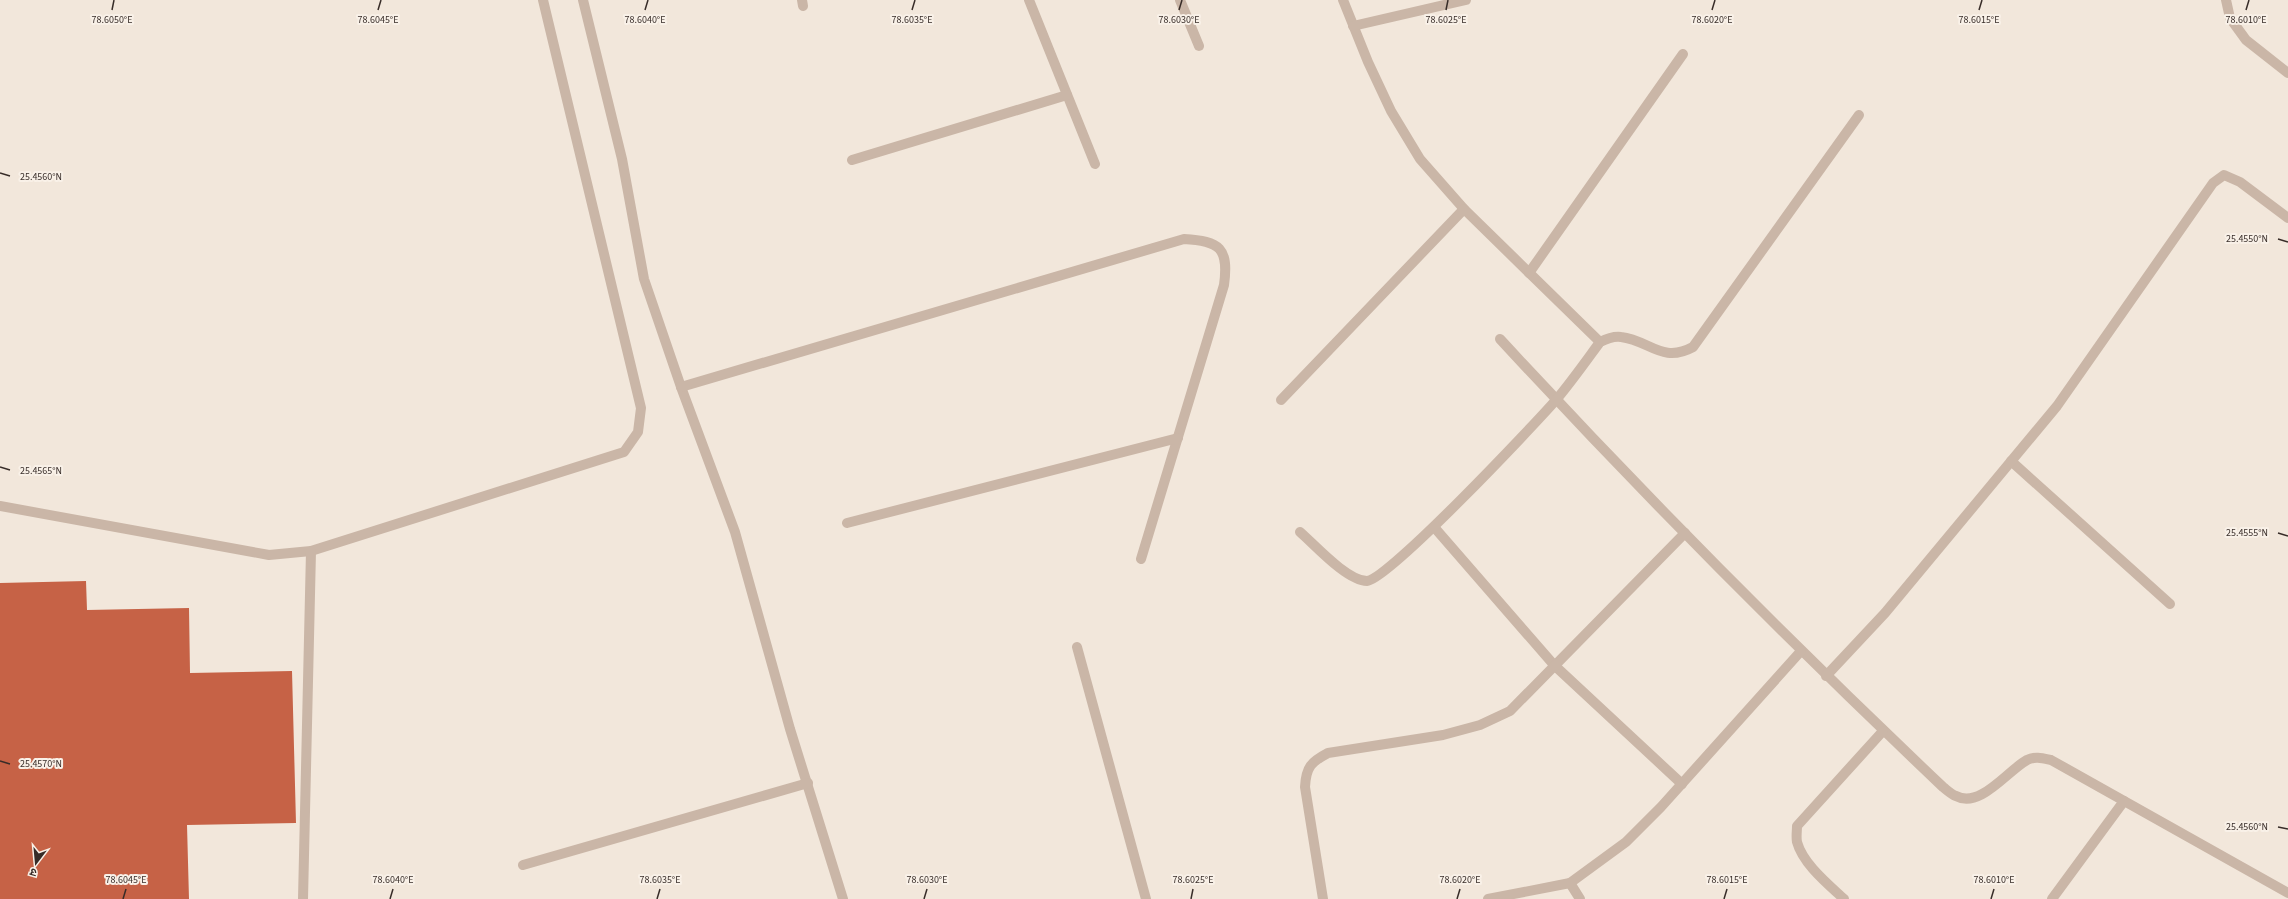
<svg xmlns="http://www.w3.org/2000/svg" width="2288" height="899" viewBox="0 0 2288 899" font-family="'Source Sans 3','Noto Sans Devanagari',sans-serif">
<rect width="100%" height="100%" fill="#f2e7db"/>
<!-- building -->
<polygon fill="#c66246" points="86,581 87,610 189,608 190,673 292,671 296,823 187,825 189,899 0,899 0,583"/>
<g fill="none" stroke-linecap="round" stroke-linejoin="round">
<!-- minor -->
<g stroke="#cab6a7" stroke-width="10">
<polyline points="583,0 622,159 644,279 681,387 735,532 790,729 843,899"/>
<polyline points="802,0 803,6"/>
<polyline points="1029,0 1095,164"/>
<polyline points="1180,0 1199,46"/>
<polyline points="1343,0 1368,62 1391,111 1420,159 1464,209 1600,342"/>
<polyline points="2226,0 2230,18 2246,40 2288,73"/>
<polyline points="1353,26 1466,0"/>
<polyline points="852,160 1067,95"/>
<polyline points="1529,273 1683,54"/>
<path d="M1500,339C1642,493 1790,642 1943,787C1947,790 1951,794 1956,796C1980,809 2007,771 2027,760C2035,756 2042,758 2051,760L2288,893"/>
<path d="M681,387L1184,239C1220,241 1229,248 1224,285L1141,559"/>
<polyline points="1281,400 1464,209"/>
<polyline points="2011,461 2170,604"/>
<polyline points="0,506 269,555 311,551 624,452 638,432 641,408 543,0"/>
<polyline points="847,523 1178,438"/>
<polyline points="1434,527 1554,665 1682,784"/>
<path d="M1300,532C1315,545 1347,581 1367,581C1388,580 1534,425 1556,400C1572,381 1586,361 1600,342C1606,339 1614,336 1621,337C1649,340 1662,364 1693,347L1859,115"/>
<polyline points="1077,647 1146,899"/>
<polyline points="1826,676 1885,613 2057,406 2213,183 2224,175 2240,182 2288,218"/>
<polyline points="523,865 808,783"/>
<polyline points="1570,883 1580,899"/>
<polyline points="303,899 311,551"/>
<path d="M1323,899L1305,787C1306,767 1311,762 1328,753L1443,735L1480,725L1510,711L1685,533"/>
<polyline points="1488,899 1570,883 1626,842 1661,807 1801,651"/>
<path d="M1844,899C1828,884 1803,864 1797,842C1796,837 1797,831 1797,826L1883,731"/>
<polyline points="2052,899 2124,801"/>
</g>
</g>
<!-- ticks -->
<path fill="none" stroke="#372c28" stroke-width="1.5" d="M112,10L114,0M378,10L381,0M645,10L648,0M912,10L915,0M1179,10L1182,0M1446,10L1448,0M1712,10L1715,0M1979,10L1982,0M2246,10L2249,0M0,173L10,176M2278,239L2288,242M0,467L10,470M2278,533L2288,536M0,761L10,764M2278,827L2288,829M123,899L126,889M390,899L393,889M657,899L660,889M924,899L927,889M1191,899L1193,889M1457,899L1460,889M1724,899L1727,889M1991,899L1994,889"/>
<g font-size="10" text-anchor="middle" fill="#372c28" stroke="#f9f1e8" stroke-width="4" stroke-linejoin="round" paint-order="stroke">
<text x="112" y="23">78.6050°E</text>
<text x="378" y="23">78.6045°E</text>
<text x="645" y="23">78.6040°E</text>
<text x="912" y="23">78.6035°E</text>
<text x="1179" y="23">78.6030°E</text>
<text x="1446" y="23">78.6025°E</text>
<text x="1712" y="23">78.6020°E</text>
<text x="1979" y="23">78.6015°E</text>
<text x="2246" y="23">78.6010°E</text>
<text x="41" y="180">25.4560°N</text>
<text x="2247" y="242">25.4550°N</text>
<text x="41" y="474">25.4565°N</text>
<text x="2247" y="536">25.4555°N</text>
<text x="41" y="767">25.4570°N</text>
<text x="2247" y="830">25.4560°N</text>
<text x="126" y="883">78.6045°E</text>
<text x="393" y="883">78.6040°E</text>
<text x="660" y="883">78.6035°E</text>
<text x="927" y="883">78.6030°E</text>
<text x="1193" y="883">78.6025°E</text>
<text x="1460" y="883">78.6020°E</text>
<text x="1727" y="883">78.6015°E</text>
<text x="1994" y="883">78.6010°E</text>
</g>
<!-- north arrow -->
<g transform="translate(36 863) rotate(196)" stroke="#f9f1e8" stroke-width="3" paint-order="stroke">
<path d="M0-3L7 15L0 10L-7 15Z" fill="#372c28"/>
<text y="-6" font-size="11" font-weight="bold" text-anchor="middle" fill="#372c28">उ</text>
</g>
</svg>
